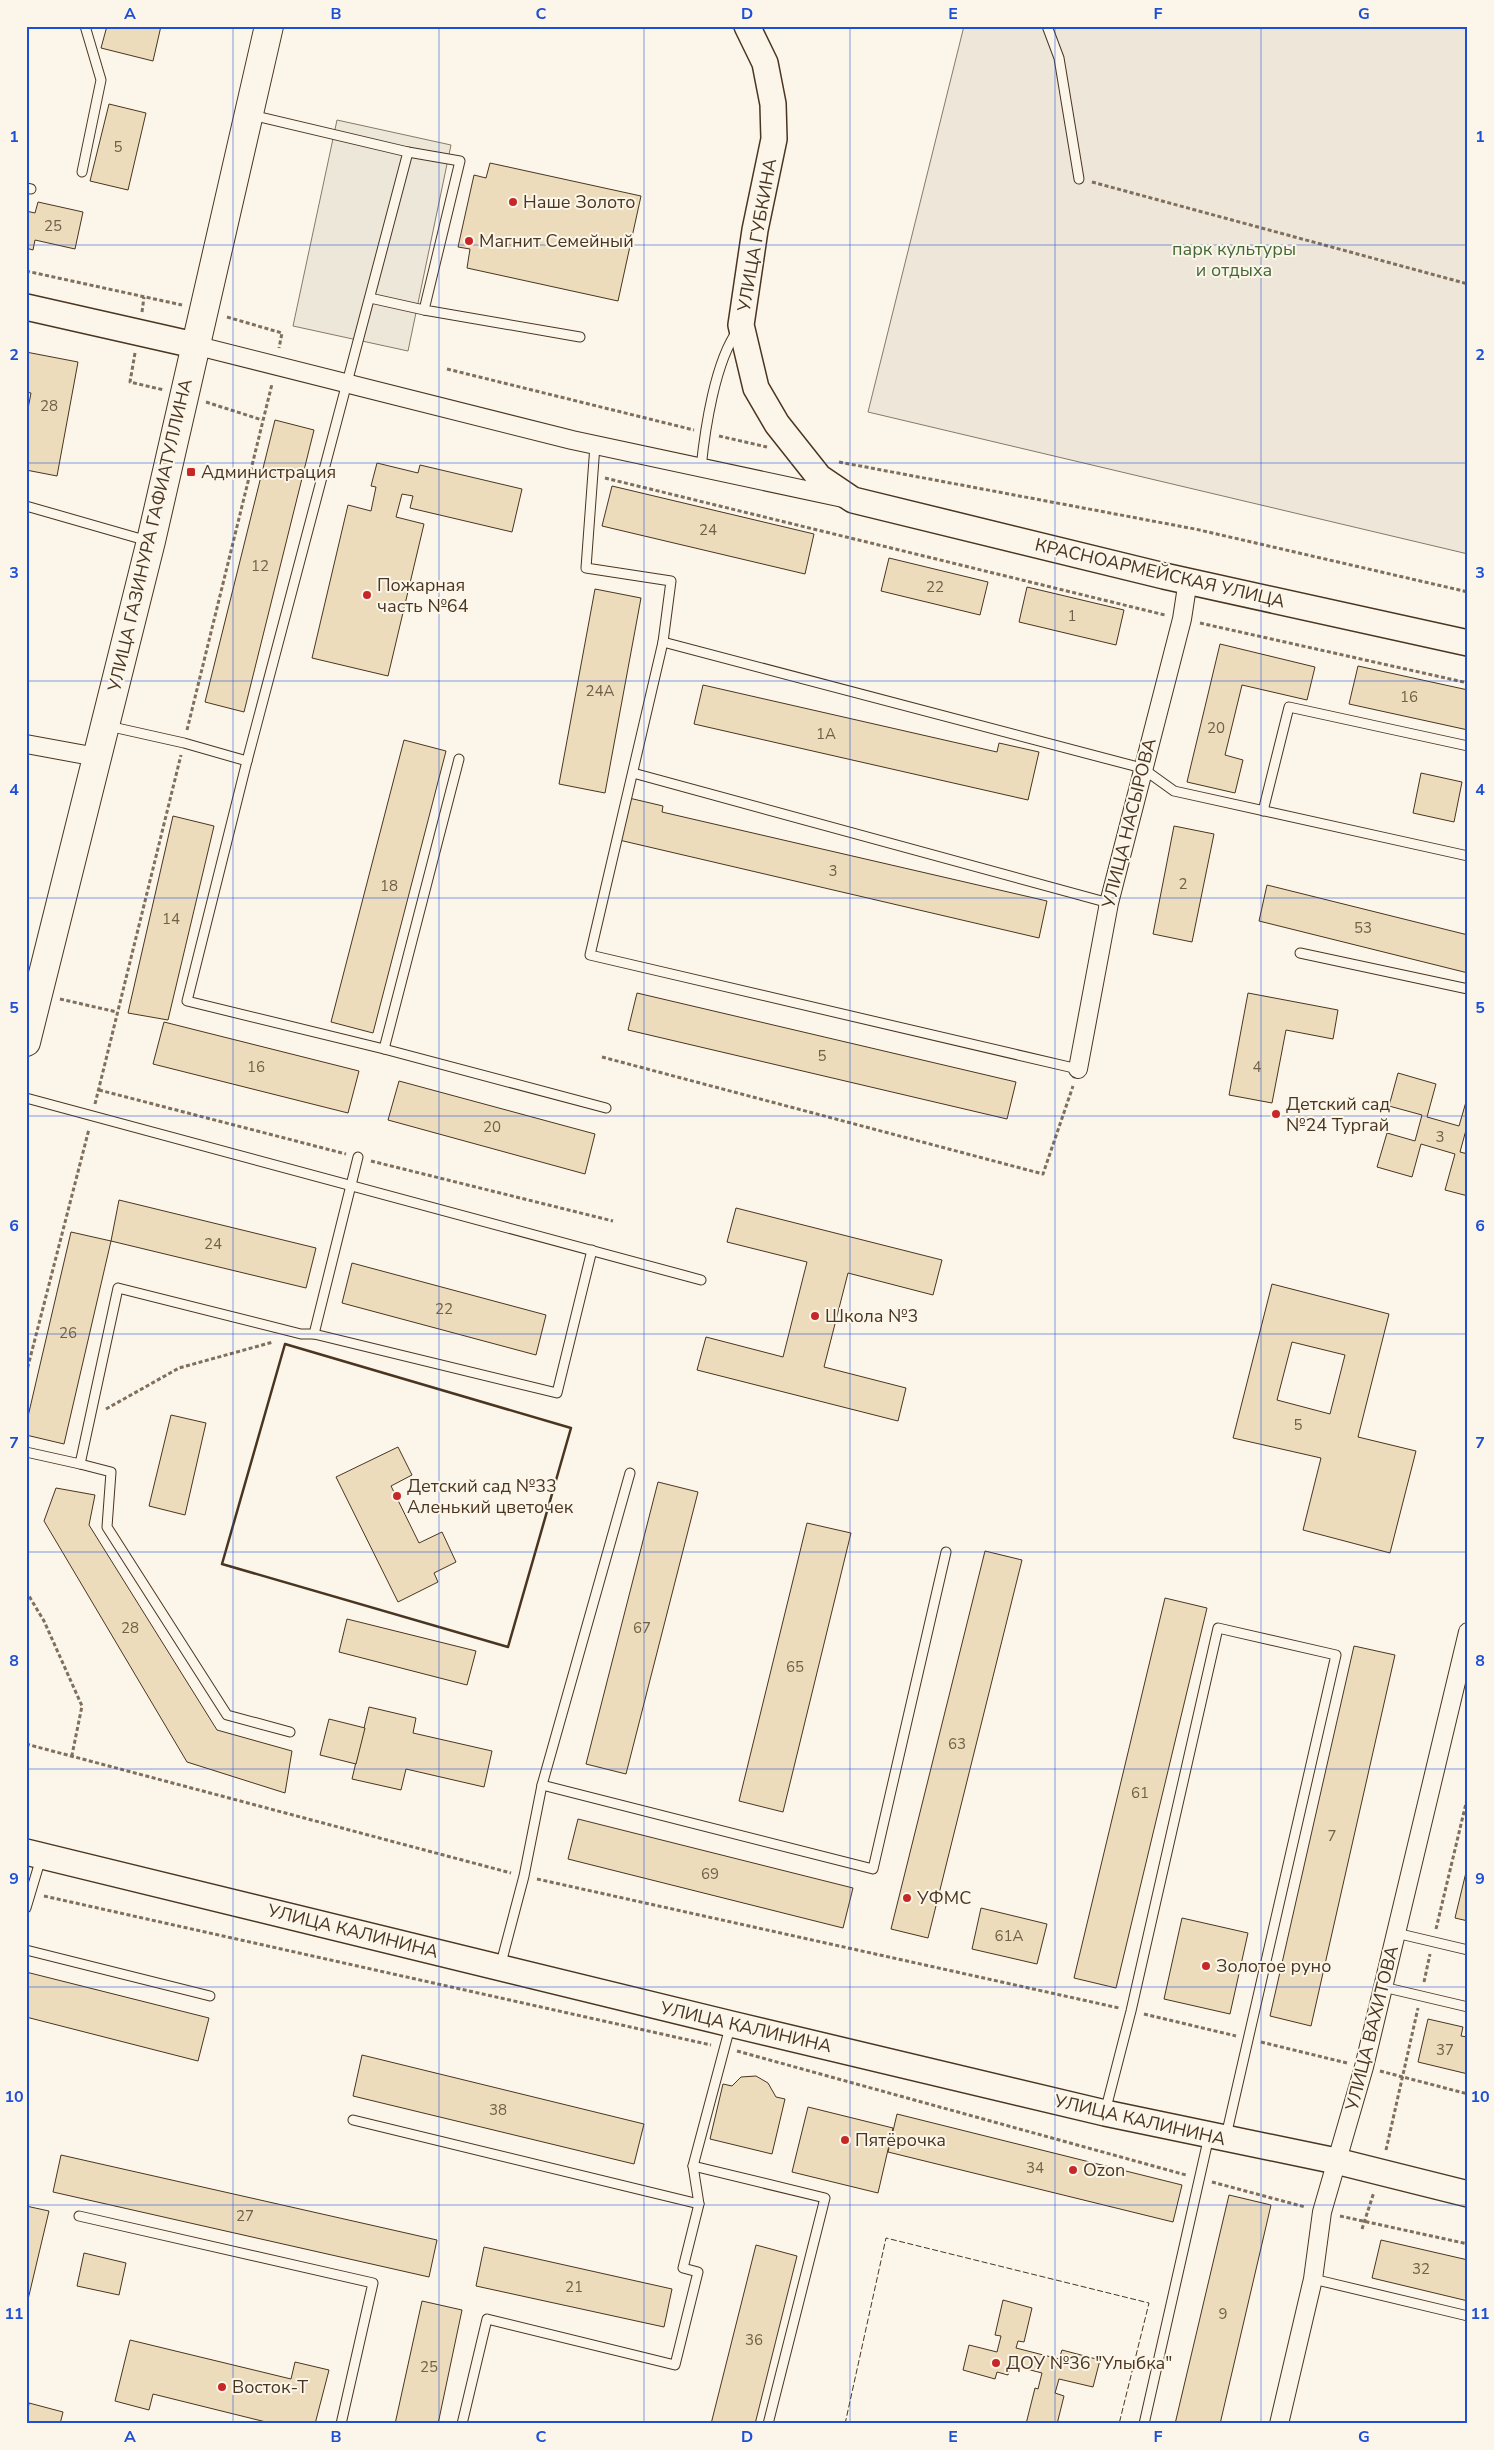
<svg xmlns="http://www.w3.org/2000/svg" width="1494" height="2450" viewBox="0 0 1494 2450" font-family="'Nunito Sans',sans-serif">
<rect width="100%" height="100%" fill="#fbf6e9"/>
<!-- green -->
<polygon fill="#ede6d9" stroke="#887966" points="964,26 1468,26 1468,554 868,412"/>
<!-- parking -->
<polygon fill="#ede7d9" stroke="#887966" points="337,120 451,145 408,351 293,326"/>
<!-- building -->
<g fill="#ecdcbc" stroke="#4a3520" fill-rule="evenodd">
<polygon points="107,26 161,26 153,61 101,48"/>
<polygon points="109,104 146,113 128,190 90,181"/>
<polygon points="490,163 641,196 618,301 467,268 470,249 458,247 474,175 486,178"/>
<polygon points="38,202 83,212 75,249 35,240 33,250 26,248 26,211 35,213"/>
<polygon points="26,352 78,362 57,476 26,470 26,419 31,393 26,392"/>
<polygon points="275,420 314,430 244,712 205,702"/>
<polygon points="377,463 418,473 420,465 522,489 512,532 410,508 413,496 402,494 396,517 424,524 388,676 312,658 348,505 371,511 376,487 371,486"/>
<polygon points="612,486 814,534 805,574 602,526"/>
<polygon points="889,558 988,582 980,615 881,591"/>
<polygon points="1027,587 1124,610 1116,645 1019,622"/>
<polygon points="595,589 641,598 605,793 559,784"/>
<polygon points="1220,644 1315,667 1307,700 1242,685 1225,755 1243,760 1235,793 1187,782"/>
<polygon points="1358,666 1468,690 1468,730 1349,704"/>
<polygon points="703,685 997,752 999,743 1039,752 1028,800 694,724"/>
<polygon points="404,740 446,751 373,1033 331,1022"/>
<polygon points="1421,773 1462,782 1454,822 1413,813"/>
<polygon points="629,798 663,806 662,812 1047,901 1039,938 619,840"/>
<polygon points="173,816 214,826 168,1020 128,1013"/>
<polygon points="1174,826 1214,834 1192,942 1153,934"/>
<polygon points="1267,885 1468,935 1468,973 1259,921"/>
<polygon points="637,993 1016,1082 1007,1119 628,1030"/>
<polygon points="1248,993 1338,1010 1333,1039 1286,1030 1272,1103 1229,1095"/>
<polygon points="164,1022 359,1071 348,1113 153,1064"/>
<polygon points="1398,1073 1436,1084 1427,1117 1459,1126 1468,1095 1468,1131 1466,1130 1460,1152 1468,1154 1468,1196 1445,1190 1455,1154 1421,1144 1412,1177 1377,1167 1387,1133 1415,1141 1422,1115 1389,1106"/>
<polygon points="399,1081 595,1134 585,1174 388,1120"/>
<polygon points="119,1200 316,1248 306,1288 111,1241"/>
<polygon points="736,1208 942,1260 933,1295 848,1273 824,1367 906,1388 898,1421 697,1370 706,1337 783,1357 807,1262 727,1242"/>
<polygon points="71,1232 111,1241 64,1444 26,1435 26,1425"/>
<polygon points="352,1263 546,1315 536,1355 342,1303"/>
<path d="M1272,1284L1389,1314L1358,1437L1416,1451L1390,1553L1303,1530L1321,1458L1233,1438ZM1292,1342L1345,1355L1330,1414L1277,1400Z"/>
<polygon points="171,1415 206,1423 185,1515 149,1506"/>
<polygon points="398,1447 412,1475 391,1486 419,1543 442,1532 456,1562 434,1573 438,1582 398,1602 336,1477"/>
<polygon points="658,1482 698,1492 626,1774 586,1764"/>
<polygon points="56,1488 95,1495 89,1525 217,1730 292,1751 285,1793 187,1762 44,1521"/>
<polygon points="807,1523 851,1533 783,1812 739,1801"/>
<polygon points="985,1551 1022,1560 928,1938 891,1929"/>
<polygon points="1165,1598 1207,1608 1116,1988 1074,1978"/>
<polygon points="347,1619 476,1651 467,1685 339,1652"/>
<polygon points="1354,1646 1395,1655 1311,2026 1270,2016"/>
<polygon points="369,1707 416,1718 413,1733 492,1751 484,1787 406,1769 401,1790 352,1779"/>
<polygon points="329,1719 365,1728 356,1764 320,1755"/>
<polygon points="578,1819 853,1888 843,1928 568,1859"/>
<polygon points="1468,1864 1468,1921 1455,1918"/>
<polygon points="981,1908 1047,1924 1037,1964 972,1949"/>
<polygon points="1182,1918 1248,1933 1230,2014 1164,1999"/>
<polygon points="26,1972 209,2018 198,2061 26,2017"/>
<polygon points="1428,2019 1463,2027 1461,2036 1468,2037 1468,2074 1418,2062"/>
<polygon points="362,2055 644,2124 634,2164 353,2096"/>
<polygon points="756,2076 768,2083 776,2097 785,2099 772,2154 710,2139 723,2084 732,2086 741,2077"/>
<polygon points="808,2107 893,2128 878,2193 792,2172"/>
<polygon points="897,2114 1182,2185 1173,2222 888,2152"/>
<polygon points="61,2155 437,2240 429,2277 53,2192"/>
<polygon points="1229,2195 1271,2205 1220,2424 1175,2424"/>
<polygon points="26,2206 49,2211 26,2308"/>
<polygon points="1381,2240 1468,2260 1468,2301 1372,2278"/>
<polygon points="756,2245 797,2256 755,2424 711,2424"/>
<polygon points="484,2247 672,2289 664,2327 476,2286"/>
<polygon points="84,2253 126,2263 119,2295 77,2286"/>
<polygon points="1003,2300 1032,2308 1024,2342 1018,2341 1016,2348 1059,2359 1062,2350 1100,2360 1093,2387 1059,2379 1055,2393 1064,2396 1057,2424 1026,2424 1035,2388 1038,2389 1042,2373 1011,2365 1008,2375 997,2372 995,2379 963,2370 969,2345 997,2352 1001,2336 995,2335"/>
<polygon points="422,2301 462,2310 438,2424 395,2424"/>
<polygon points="130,2340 291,2379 295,2362 329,2370 315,2424 274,2424 153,2394 149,2410 115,2401"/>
<polygon points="29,2403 63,2412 60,2424 26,2424"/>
</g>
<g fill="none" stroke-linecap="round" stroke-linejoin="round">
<!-- lane casing -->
<g stroke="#4a3520" stroke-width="11">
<g id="lane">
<polyline points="1047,26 1059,58 1079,179"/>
<polyline points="251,115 408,152 460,161 424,310 580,337"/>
<polyline points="82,172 101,80 85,26"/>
<polyline points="26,188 31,189"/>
<polyline points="370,298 424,310"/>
<polyline points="595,445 586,568 671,581 663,642 590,955 1078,1069"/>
<path d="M701,468C705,429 715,361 738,330"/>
<polyline points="26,506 148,541"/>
<polyline points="663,642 1142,768 1174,791 1468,856"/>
<polyline points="108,726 184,743 247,761 187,1001 384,1049 606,1108"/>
<polyline points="247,761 408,152"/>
<polyline points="633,773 1109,903"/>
<polyline points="1263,811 1289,707 1468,746"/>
<polyline points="1300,953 1468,989"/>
<polyline points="384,1049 459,759"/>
<polyline points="26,1098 701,1280"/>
<polyline points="314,1334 358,1157"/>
<polyline points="26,1452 80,1464 118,1288 301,1334 314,1334 557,1393 592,1250"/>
<polyline points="80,1464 111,1472 107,1527 227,1715 290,1732"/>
<polyline points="542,1785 873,1869 946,1552"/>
<polyline points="26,1908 41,1858"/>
<polyline points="1396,1933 1468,1950"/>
<polyline points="26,1950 210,1996"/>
<polyline points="500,1967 524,1876 542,1785 630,1473"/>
<polyline points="1383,1987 1468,2007"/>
<polyline points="1105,2112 1131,2011 1218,1628 1336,1655 1226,2136"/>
<polyline points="353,2120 699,2204"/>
<polyline points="693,2166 825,2198 768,2424"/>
<polyline points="79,2216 373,2283 341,2424"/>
<polyline points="1313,2279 1468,2316"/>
<polyline points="462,2424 487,2319 675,2365 698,2272 683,2268 699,2204 693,2166 730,2027"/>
<polyline points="1144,2424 1209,2136"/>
</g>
</g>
<!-- street casing -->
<g stroke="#4a3520" stroke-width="20">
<g id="street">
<polyline points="194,345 572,440 843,498"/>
<polyline points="26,744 97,757"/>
<polyline points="1078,1069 1109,903 1182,619 1188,580"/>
<polyline points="1279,2424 1313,2279 1322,2212 1364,2067 1468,1632"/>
</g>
</g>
<!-- secondary casing -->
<g stroke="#4a3520" stroke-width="28">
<g id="secondary">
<polyline points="747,26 765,63 773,104 774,139 755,230 741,325 756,388 777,424 819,477 853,500 1164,576 1468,643"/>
<polyline points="26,307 194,345"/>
<polyline points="26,1852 731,2024 1105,2113 1336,2161 1468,2194"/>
</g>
</g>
<!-- primary casing -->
<g stroke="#4a3520" stroke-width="30">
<polyline id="primary" points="26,1042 151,541 269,26"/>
</g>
<!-- path -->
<g stroke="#7f6f5c" stroke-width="3" stroke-dasharray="4 2.5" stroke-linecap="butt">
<polyline points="1092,182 1468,284"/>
<polyline points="26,271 182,305"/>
<polyline points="142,312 144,297"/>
<polyline points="227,317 282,333 279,348"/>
<polyline points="135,353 130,382 164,390"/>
<polyline points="447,369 694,430"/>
<polyline points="206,402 262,420"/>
<polyline points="719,436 767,447"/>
<polyline points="839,462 1195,529 1468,592"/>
<polyline points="605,478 1165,615"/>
<polyline points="1200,623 1468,683"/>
<polyline points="187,730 272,384"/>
<polyline points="60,999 117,1012"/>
<polyline points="602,1057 1043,1174 1073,1086"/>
<polyline points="99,1090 346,1154"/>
<polyline points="95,1104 181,755"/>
<polyline points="371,1161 613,1221"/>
<polyline points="26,1374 89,1129"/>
<polyline points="106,1409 179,1368 273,1342"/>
<polyline points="26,1591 44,1621 82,1706 72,1755"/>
<polyline points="26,1744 511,1873"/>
<polyline points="537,1879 1119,2008"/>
<polyline points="44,1896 711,2045"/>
<polyline points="1436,1929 1468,1795"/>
<polyline points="1424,1982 1430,1954"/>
<polyline points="1144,2014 1236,2036"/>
<polyline points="1261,2042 1347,2063"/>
<polyline points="737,2051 1186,2175"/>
<polyline points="1380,2071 1468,2094"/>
<polyline points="1386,2150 1418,2008"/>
<polyline points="1212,2182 1305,2207"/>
<polyline points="1340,2216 1468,2244"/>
<polyline points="1362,2229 1374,2192"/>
</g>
<!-- lane -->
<use href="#lane" stroke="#fbf6e9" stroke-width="9"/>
<!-- street -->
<use href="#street" stroke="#fbf6e9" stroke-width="18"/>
<!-- secondary -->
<use href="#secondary" stroke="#fbf6e9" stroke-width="25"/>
<!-- primary -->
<use href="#primary" stroke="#fbf6e9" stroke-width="28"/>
<!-- fence -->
<polyline stroke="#4a3520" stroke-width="1" stroke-dasharray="6 2.5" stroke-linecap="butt" points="845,2424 886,2238 1149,2303 1119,2424"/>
<!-- wall -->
<polygon stroke="#4a3520" stroke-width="2.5" points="285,1344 571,1428 508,1647 222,1564"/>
</g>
<!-- grid -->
<path fill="none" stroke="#1d4ed8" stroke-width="1" stroke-opacity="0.55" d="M233,26V2424M439,26V2424M644,26V2424M850,26V2424M1055,26V2424M1261,26V2424M26,245H1468M26,463H1468M26,681H1468M26,898H1468M26,1116H1468M26,1334H1468M26,1552H1468M26,1769H1468M26,1987H1468M26,2205H1468"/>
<!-- markers -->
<g fill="#c62828" stroke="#fbf6e9" stroke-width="2">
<circle cx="513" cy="202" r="5"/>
<circle cx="469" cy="241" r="5"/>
<rect x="186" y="467" width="10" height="10" rx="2.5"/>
<circle cx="367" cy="595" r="5"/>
<circle cx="1276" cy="1114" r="5"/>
<circle cx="815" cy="1316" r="5"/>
<circle cx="397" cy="1496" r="5"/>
<circle cx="907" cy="1898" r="5"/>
<circle cx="1206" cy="1966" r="5"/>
<circle cx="845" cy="2140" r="5"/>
<circle cx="1073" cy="2170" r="5"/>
<circle cx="996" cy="2363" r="5"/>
<circle cx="222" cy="2387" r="5"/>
</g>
<g text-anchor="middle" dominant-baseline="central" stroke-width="4" stroke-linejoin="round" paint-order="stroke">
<!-- number labels -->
<g font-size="15" fill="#725f47">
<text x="118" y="147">5</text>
<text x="53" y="226">25</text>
<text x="49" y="406">28</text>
<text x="708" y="530">24</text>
<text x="260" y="566">12</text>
<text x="935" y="587">22</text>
<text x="1072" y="616">1</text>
<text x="600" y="691">24А</text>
<text x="1409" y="697">16</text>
<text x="1216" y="728">20</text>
<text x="826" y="734">1А</text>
<text x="833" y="871">3</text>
<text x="1183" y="884">2</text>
<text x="389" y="886">18</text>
<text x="171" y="919">14</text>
<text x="1363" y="928">53</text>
<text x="822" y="1056">5</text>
<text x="256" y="1067">16</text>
<text x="1257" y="1067">4</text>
<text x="492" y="1127">20</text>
<text x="1440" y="1137">3</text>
<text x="213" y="1244">24</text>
<text x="444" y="1309">22</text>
<text x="68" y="1333">26</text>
<text x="1298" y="1425">5</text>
<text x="130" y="1628">28</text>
<text x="642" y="1628">67</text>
<text x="795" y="1667">65</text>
<text x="957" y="1744">63</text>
<text x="1140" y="1793">61</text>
<text x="1332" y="1836">7</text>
<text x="710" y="1874">69</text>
<text x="1009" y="1936">61А</text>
<text x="1445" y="2050">37</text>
<text x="498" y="2110">38</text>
<text x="1035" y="2168">34</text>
<text x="245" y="2216">27</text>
<text x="1421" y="2269">32</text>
<text x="574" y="2287">21</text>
<text x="1223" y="2314">9</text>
<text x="754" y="2340">36</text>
<text x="429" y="2367">25</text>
</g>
<!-- poi labels -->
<g font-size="18" fill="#4a3520" stroke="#fbf6e9" text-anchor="start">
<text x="523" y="202">Наше Золото</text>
<text x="479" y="241">Магнит Семейный</text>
<text x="201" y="472">Администрация</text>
<text x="377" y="585">Пожарная<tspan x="377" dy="21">часть №64</tspan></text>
<text x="1286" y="1104">Детский сад<tspan x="1286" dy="21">№24 Тургай</tspan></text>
<text x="825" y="1316">Школа №3</text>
<text x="407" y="1486">Детский сад №33<tspan x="407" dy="21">Аленький цветочек</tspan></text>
<text x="917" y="1898">УФМС</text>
<text x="1216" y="1966">Золотое руно</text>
<text x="855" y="2140">Пятёрочка</text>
<text x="1083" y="2170">Ozon</text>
<text x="1006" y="2363">ДОУ №36 "Улыбка"</text>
<text x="232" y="2387">Восток-Т</text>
</g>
<!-- street labels -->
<g font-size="18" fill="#4a3520" stroke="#fbf6e9">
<text transform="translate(757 235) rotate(-80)">УЛИЦА ГУБКИНА</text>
<text transform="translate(150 535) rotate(-77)">УЛИЦА ГАЗИНУРА ГАФИАТУЛЛИНА</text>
<text transform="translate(1160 573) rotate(13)">КРАСНОАРМЕЙСКАЯ УЛИЦА</text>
<text transform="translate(1129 823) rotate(-76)">УЛИЦА НАСЫРОВА</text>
<text transform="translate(353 1931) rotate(14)">УЛИЦА КАЛИНИНА</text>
<text transform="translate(746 2027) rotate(13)">УЛИЦА КАЛИНИНА</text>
<text transform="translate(1372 2028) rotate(-76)">УЛИЦА ВАХИТОВА</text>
<text transform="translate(1140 2120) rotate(13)">УЛИЦА КАЛИНИНА</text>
</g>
<!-- park labels -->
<g font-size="18" fill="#436837" stroke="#fbf6e9">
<text x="1234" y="249">парк культуры<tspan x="1234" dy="21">и отдыха</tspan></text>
</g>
</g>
<!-- border -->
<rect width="1494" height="2450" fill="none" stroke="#fbf6e9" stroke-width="55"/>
<rect x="28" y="28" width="1438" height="2394" fill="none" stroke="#1d4ed8" stroke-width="2"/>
<g font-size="16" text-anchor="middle" font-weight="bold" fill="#1d4ed8">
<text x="130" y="19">A</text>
<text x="336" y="19">B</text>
<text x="541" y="19">C</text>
<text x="747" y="19">D</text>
<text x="953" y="19">E</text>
<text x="1158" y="19">F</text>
<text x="1364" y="19">G</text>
<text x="14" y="142">1</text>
<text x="1480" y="142">1</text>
<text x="14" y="360">2</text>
<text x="1480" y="360">2</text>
<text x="14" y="578">3</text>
<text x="1480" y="578">3</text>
<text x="14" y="795">4</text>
<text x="1480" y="795">4</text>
<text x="14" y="1013">5</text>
<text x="1480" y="1013">5</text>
<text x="14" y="1231">6</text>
<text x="1480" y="1231">6</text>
<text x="14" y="1448">7</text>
<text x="1480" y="1448">7</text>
<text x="14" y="1666">8</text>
<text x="1480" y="1666">8</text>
<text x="14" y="1884">9</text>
<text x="1480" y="1884">9</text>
<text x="14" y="2102">10</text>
<text x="1480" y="2102">10</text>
<text x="14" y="2319">11</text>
<text x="1480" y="2319">11</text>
<text x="130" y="2442">A</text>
<text x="336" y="2442">B</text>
<text x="541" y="2442">C</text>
<text x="747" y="2442">D</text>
<text x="953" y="2442">E</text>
<text x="1158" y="2442">F</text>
<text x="1364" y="2442">G</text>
</g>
</svg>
